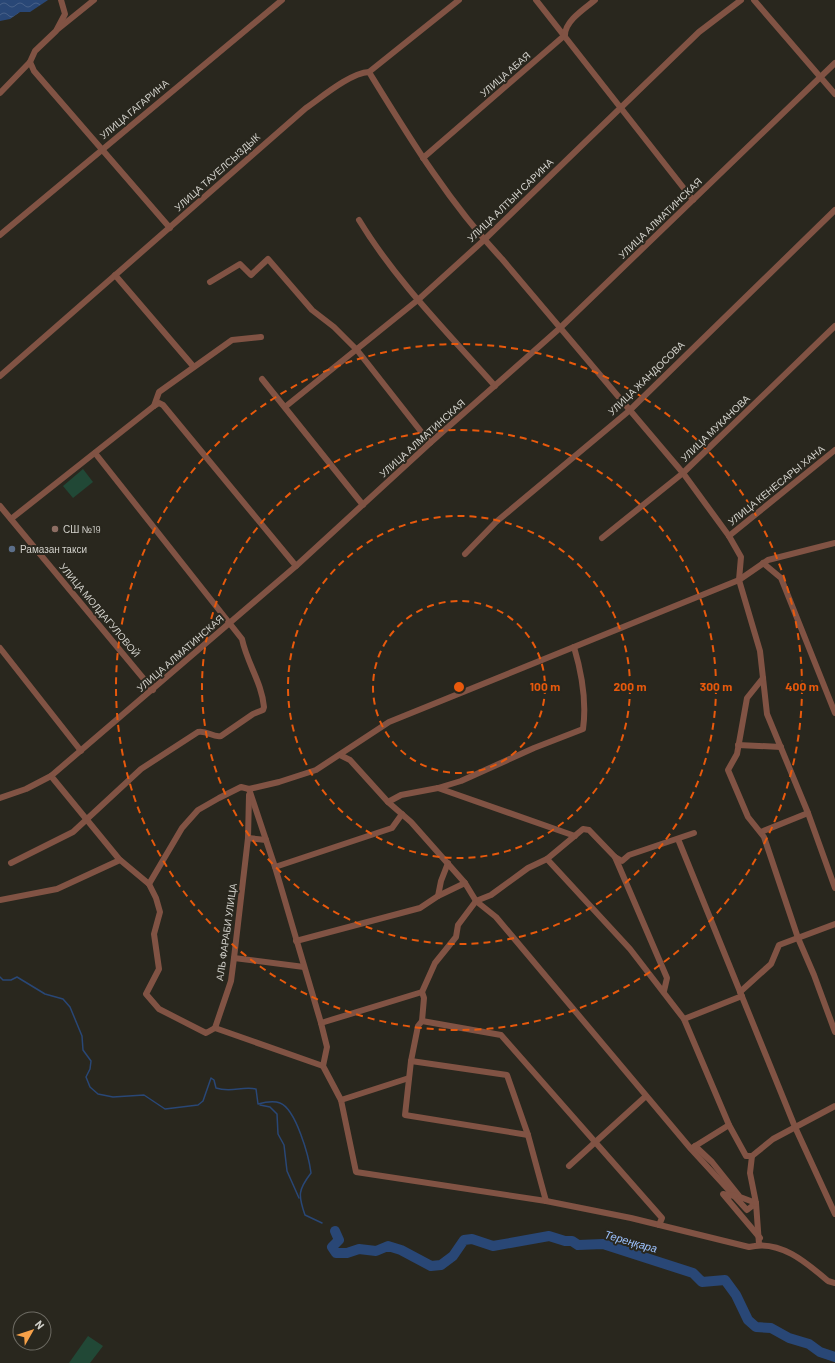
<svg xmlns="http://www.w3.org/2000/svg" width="835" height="1363" viewBox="0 0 835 1363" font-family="Barlow,sans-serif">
<defs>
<pattern id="water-waves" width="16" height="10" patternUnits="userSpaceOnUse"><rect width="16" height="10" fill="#294776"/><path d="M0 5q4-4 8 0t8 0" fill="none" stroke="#476088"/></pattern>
</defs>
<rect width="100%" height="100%" fill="#29271e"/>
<!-- pitch -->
<g fill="#214836">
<polygon points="83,469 93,482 73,498 63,486"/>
<polygon points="88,1336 103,1346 90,1363 69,1363"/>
</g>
<!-- water -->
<polygon fill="url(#water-waves)" points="0,0 48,0 30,12 20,12 10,19 0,21"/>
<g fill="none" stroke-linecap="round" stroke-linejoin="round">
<!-- stream -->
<g stroke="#294776" stroke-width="1.5">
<path d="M0,977L3,980H11L17,977L45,994L63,999L70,1007L82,1036L83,1050L91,1061L90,1069L86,1077L90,1087L98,1094L113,1097L144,1095L165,1109L198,1105L203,1101L211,1078L214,1080L216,1088C231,1093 242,1086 256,1089L258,1104C265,1102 273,1100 280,1103C296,1109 309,1157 311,1173C298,1190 298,1195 305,1215L322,1223"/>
<polyline points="260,1105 270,1107 277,1114 278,1134 284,1145 287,1171 299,1198"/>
</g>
<!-- river -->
<polyline stroke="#294776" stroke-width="10" points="335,1231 339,1240 332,1247 336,1253 347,1253 359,1249 376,1251 388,1246 401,1250 431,1266 441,1265 453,1256 464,1240 472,1239 493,1246 549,1236 565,1241 572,1241 578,1245 603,1244 693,1273 702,1282 725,1280 736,1295 748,1320 756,1327 771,1328 789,1338 809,1344 820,1352 835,1357"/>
<!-- minor -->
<g stroke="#815344" stroke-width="6">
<polyline points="61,0 65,14 56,31 35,51 30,62 34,71 170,228"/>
<polyline points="536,0 693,200"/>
<polyline points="754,0 835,94"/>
<polyline points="58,29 94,0"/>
<path d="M369,72C409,137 449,203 502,259L683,473L729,536L741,557L739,580L760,651L767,714L808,813L835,888"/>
<polyline points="0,93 30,62"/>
<path d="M423,158L565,35C565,21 584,9 595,0"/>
<path d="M359,220C396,281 448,333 495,386"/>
<polyline points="0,235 282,0"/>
<polyline points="115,275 193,366"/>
<polyline points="210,282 240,264 251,275 268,259 312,310 334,327 357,350 430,443"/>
<path d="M0,376L306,108C322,97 350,73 369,72L459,0"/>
<polyline points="262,379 363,505"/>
<polyline points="154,406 159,392 232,340 261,337"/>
<polyline points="285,407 419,299 484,240 699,32 741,0"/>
<polyline points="0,506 153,690"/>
<polyline points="11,519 154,406 159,403 163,405 296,566"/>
<polyline points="729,536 835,450"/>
<polyline points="602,538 683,473 835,326"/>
<polyline points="465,554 496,522 630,410 835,210"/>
<polyline points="763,563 781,578 835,713"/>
<polyline points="0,648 81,751"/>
<polyline points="763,678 747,698 737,754 728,770 748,817 764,837 798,938 814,975 835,1032"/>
<polyline points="738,745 781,747"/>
<path d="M340,755L350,760L388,802L401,795L438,788L461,781L534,748L583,729C587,701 582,674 574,647"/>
<polyline points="51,776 119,859 149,884 156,898 160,912 154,934 159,969 146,994 159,1009 206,1033 215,1028"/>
<polyline points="438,788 575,836"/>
<path d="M249,789L275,867L321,1023L327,1047L323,1066L341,1100L356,1172L546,1201L631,1218L749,1247C779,1239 806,1262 828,1281L835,1283"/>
<polyline points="0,798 26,789 51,776 296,566 430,443 560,328 835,63"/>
<polyline points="388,802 411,822 465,883 476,901 496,917 691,1149 747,1210 756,1203 759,1244"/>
<polyline points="761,832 808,813"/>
<polyline points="248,838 266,840"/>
<polyline points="678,839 795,1127 835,1214"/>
<polyline points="615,857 667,978 664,991"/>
<polyline points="547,859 630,949 684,1019 729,1125 746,1156 752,1156 773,1139 835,1106"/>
<path d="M11,863L73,832L141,769L198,732C207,730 213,738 221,736L253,714L263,710L264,707C262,683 247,663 242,639L95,453"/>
<polyline points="275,867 392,828 402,814"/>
<polyline points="149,884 182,828 198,810 219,798 241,787 249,789 279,782 316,770 389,722 739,580 768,560 835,543"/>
<polyline points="438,896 465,883"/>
<polyline points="0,900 57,889 120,860"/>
<polyline points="296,941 420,908 438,896 441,881 448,863"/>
<polyline points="234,958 304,967"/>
<polyline points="740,992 771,964 779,945 835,924"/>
<polyline points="684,1019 742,996"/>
<polyline points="422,1021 501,1035 662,1218 659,1225"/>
<polyline points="321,1023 422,992"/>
<polyline points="215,1028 231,981 234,958 248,838 249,795"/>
<polyline points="215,1028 323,1066"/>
<polyline points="411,1061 507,1075 528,1135 546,1201"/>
<polyline points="341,1100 409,1078"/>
<polyline points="528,1135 405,1115 411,1061 418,1026 422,1021 424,998 422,992 435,963 456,937 458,925 476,901 491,895 528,868 547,859 583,829 589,830 615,857 622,861 629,855 694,833"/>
<polyline points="695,1146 712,1162 740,1197 756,1203"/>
<polyline points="692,1148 729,1125"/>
<polyline points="752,1156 750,1173 756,1203"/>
<polyline points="569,1166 646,1096"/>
<polyline points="735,1196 723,1194 760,1238"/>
</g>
</g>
<!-- distance rings -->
<g fill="none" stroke="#e8590c" stroke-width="2" stroke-dasharray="7 5">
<circle cx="459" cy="687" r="86"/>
<circle cx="459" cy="687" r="171"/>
<circle cx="459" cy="687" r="257"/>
<circle cx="459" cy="687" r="343"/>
</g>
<!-- markers -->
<circle fill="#8d6e63" stroke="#29271e" stroke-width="1.5" cx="55" cy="529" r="4"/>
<circle fill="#5c6f8a" stroke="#29271e" stroke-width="1.5" cx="12" cy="549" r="4"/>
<g text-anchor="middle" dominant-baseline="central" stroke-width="4" stroke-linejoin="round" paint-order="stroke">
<!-- street labels -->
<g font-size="10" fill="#d2d1cb" stroke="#29271e">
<text transform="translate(505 74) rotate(-41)">УЛИЦА АБАЯ</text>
<text transform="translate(134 109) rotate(-40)">УЛИЦА ГАГАРИНА</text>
<text transform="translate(217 172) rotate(-42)">УЛИЦА ТАУЕЛСЫЗДЫК</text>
<text transform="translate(510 200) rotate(-44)">УЛИЦА АЛТЫН САРИНА</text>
<text transform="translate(660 218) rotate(-44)">УЛИЦА АЛМАТИНСКАЯ</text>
<text transform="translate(646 378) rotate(-44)">УЛИЦА ЖАНДОСОВА</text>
<text transform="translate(715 428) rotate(-44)">УЛИЦА МУКАНОВА</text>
<text transform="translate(422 438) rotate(-42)">УЛИЦА АЛМАТИНСКАЯ</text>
<text transform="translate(776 485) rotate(-39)">УЛИЦА КЕНЕСАРЫ ХАНА</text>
<text transform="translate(100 610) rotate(50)">УЛИЦА МОЛДАГУЛОВОЙ</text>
<text transform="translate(180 653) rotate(-41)">УЛИЦА АЛМАТИНСКАЯ</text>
<text transform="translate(226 932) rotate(-82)">АЛЬ ФАРАБИ УЛИЦА</text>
</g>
<!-- poi labels -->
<g font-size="10" fill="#d2d1cb" stroke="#29271e" text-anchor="start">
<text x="63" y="529">СШ №19</text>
<text x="20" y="549">Рамазан такси</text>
</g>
<!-- water labels -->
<g font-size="11" font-style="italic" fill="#9cc2fe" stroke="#29271e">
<text transform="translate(631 1241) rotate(16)">Тереңқара</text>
</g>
</g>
<circle cx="459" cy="687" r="6" fill="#e8590c" stroke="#29271e" stroke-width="2"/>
<g font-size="12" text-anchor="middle" font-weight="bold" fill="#e8590c" stroke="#29271e" stroke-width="4" stroke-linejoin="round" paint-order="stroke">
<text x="545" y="691">100 m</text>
<text x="630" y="691">200 m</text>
<text x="716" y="691">300 m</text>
<text x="802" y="691">400 m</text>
</g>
<!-- north arrow -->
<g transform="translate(32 1331) rotate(51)"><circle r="19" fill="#29271e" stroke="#6d6b63"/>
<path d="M0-3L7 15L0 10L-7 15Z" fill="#f7a149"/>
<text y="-6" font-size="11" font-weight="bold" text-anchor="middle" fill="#d2d1cb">N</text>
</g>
</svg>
